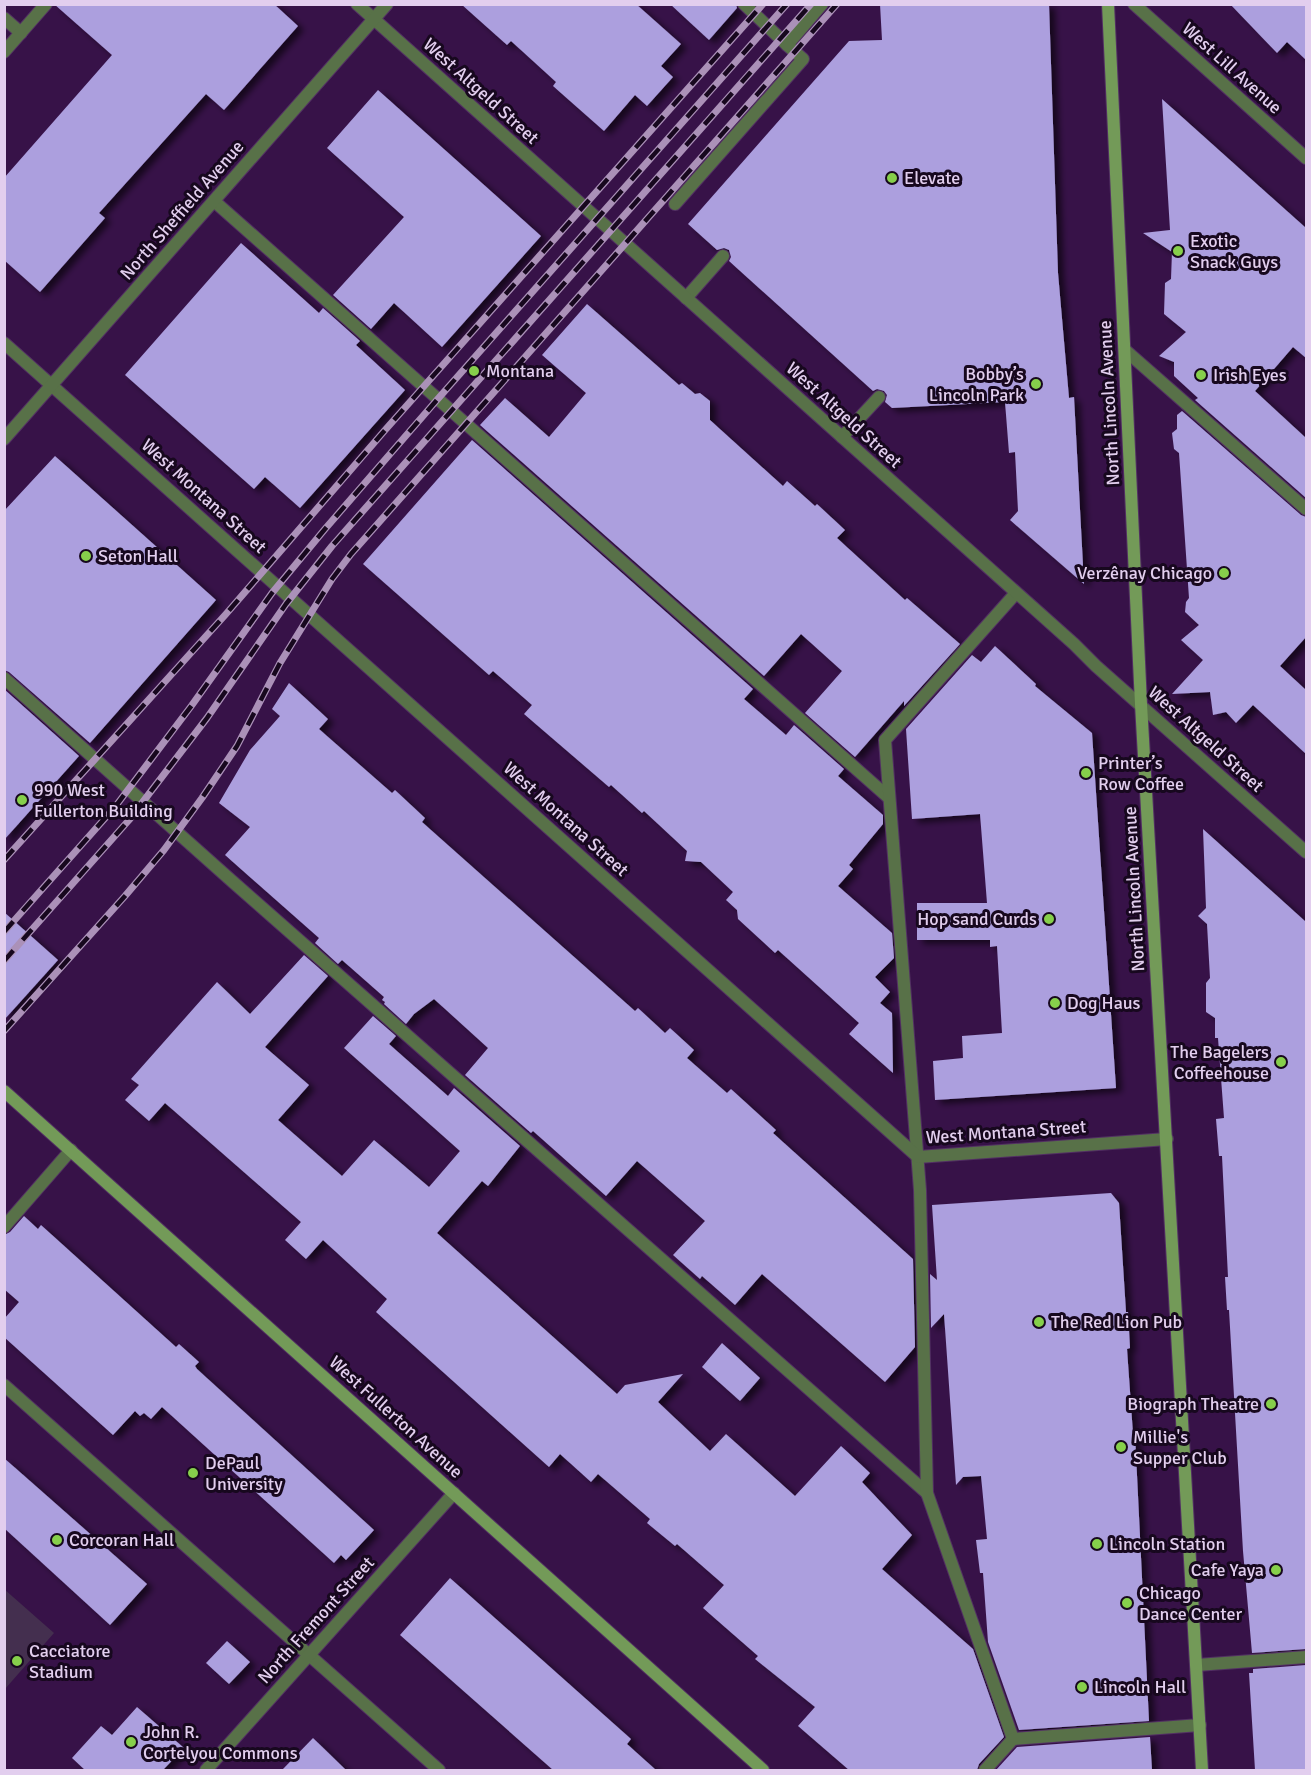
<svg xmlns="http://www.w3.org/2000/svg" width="1311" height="1775" viewBox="0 0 1311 1775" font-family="Signika,sans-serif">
<defs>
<filter id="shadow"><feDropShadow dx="6" dy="4" stdDeviation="3" flood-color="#0009"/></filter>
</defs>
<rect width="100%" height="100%" fill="#371248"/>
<!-- green -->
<polygon fill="#442f4f" points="4,1589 54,1633 5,1689 4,1689"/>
<!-- building -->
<g fill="#ac9fde" filter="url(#shadow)">
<polygon points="54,4 274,4 298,26 224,110 206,94 99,213 105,218 40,292 4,260 4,178 112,55"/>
<polygon points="461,4 636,4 681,44 661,66 673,77 647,106 635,95 604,131 553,86 556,82 511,41 507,45"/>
<polygon points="670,4 736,4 737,8 709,40"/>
<polygon points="880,4 1049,4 1058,273 1069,398 1074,397 1084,584 1010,520 1018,511 1015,452 1009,453 1005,402 892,408 885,402 887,395 884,391 877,389 873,391 729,261 731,257 729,250 724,248 717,250 688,224 849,41 882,40"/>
<polygon points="1230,4 1306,4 1306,60 1287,42 1277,53"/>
<polygon points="378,90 541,236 442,347 394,303 371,329 333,295 404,217 327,148"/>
<polygon points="1162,99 1306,228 1306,358 1293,347 1255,391 1306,438 1306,498 1195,400 1198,398 1174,376 1174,362 1159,356 1186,332 1164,314 1165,283 1171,279 1172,252 1143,233 1170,230"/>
<polygon points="241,243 319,313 323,308 360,341 356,345 405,390 300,508 265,477 254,489 125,375"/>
<polygon points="587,304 679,385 682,383 695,394 700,393 710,401 710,420 783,486 787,481 815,506 817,504 845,530 837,538 905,600 907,598 960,644 904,706 904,701 855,757 805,713 842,671 801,634 764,676 480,425 505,398 549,437 586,393 542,355"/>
<polygon points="1182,411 1301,515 1306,517 1306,637 1280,666 1306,690 1306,754 1253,705 1236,723 1226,712 1213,715 1210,692 1172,694 1203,660 1181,640 1199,625 1185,612 1186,602 1189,598 1179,453 1174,449 1172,433 1177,429 1177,415"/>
<polygon points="472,440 753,689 744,699 786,735 794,725 844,769 838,776 883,815 883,824 849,865 853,869 838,886 892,933 894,958 875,977 890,992 880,1003 892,1013 893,1073 849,1034 859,1023 778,950 775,953 738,919 737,910 726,900 733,892 701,862 685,861 687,851 644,811 642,813 611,785 609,787 524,714 532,705 493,671 489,675 363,564"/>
<polygon points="55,456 216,600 90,743 9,672 4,670 4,511"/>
<polygon points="995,646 1036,684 1035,686 1092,733 1116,1088 935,1100 933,1061 963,1058 962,1036 1002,1033 997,946 990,947 990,940 917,940 917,903 987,903 980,814 912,819 906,729 972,655 981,662"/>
<polygon points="289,683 328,719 319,729 392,793 395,790 425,818 422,822 635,1011 638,1008 665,1033 670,1028 694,1050 687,1058 727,1093 731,1089 776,1130 773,1133 913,1259 915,1347 885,1382 762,1274 735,1305 702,1276 700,1279 673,1255 705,1221 637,1161 606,1196 533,1131 531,1133 465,1075 488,1048 434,999 414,1014 406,1024 384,1004 385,1002 382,1000 384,997 342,960 338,964 315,943 319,938 225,855 250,827 219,803 250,750 280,716 272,709"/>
<polygon points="4,689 79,756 4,840"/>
<polygon points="1203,829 1306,922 1306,1649 1252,1653 1243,1551 1229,1310 1227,1310 1225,1277 1228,1277 1222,1156 1219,1156 1216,1119 1224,1118 1218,1038 1215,1038 1215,1018 1206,1012 1206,983 1210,978 1207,924 1198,916 1206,908"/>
<polygon points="4,912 58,960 4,1020"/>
<polygon points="304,955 328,976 265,1047 309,1085 278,1120 342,1176 374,1140 429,1187 460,1151 344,1048 373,1016 396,1036 389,1044 448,1096 454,1088 520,1146 488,1186 482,1181 437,1233 617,1394 625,1385 683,1374 658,1402 710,1451 726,1434 795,1496 841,1446 870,1473 862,1482 912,1535 882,1569 973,1649 1004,1737 979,1764 977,1770 849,1770 798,1726 815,1707 755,1659 758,1656 703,1608 724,1585 677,1544 675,1546 647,1523 650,1519 598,1474 591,1482 560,1454 549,1467 376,1312 387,1299 323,1240 306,1259 285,1240 301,1222 165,1103 149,1121 125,1100 139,1085 131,1079 217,982 250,1014"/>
<polygon points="1111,1193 1119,1203 1126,1312 1128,1312 1130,1348 1127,1349 1133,1434 1135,1434 1149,1721 1019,1730 988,1642 983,1573 980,1573 976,1540 987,1539 981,1476 963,1477 956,1485 944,1314 931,1328 930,1274 937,1280 932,1205"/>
<polygon points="24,1216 38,1229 41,1225 176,1347 179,1344 199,1362 195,1366 197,1369 374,1530 346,1560 341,1555 334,1563 162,1407 151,1419 144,1413 140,1416 135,1411 113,1435 4,1337 4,1319 19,1302 4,1289 4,1235 10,1232"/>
<polygon points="722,1343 760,1378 740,1401 702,1367"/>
<polygon points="4,1458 147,1584 110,1625 4,1528"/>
<polygon points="450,1578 631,1739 627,1744 656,1770 553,1770 400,1635"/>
<polygon points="227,1641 250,1662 229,1684 206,1663"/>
<polygon points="1306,1665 1306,1770 1255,1770 1249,1673 1253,1673 1253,1669"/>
<polygon points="137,1707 184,1748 163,1770 85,1770 72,1758 101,1726 112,1735"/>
<polygon points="1150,1737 1152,1770 996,1770 1017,1747"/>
<polygon points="313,1738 346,1770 282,1770"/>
</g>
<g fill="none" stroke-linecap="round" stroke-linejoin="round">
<!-- service casing -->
<g stroke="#523063" stroke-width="14">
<g id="service">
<polyline points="744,4 787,45 822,4"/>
<polyline points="4,18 21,33"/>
<polyline points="4,52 46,4"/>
<polyline points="214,201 888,797"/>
<polyline points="675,204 803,59 787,45"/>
<polyline points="686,298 723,256"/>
<polyline points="1125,350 1306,509"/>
<polyline points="842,437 879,397"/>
<polyline points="4,678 233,882 927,1493"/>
<polyline points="4,1227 71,1150"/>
<polyline points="4,1385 439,1770"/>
<polyline points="1197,1665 1306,1657"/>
<polyline points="1013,1739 927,1493 920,1190 885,740 1016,593"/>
<polyline points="985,1770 1013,1739 1200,1725"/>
</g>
</g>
<!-- minor casing -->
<g stroke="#523063" stroke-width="14">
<g id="minor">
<polyline points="357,4 1074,644 1096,666 1306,852"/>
<polyline points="1134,4 1306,158"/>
<polyline points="4,343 918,1157 1167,1139"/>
<polyline points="206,1770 454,1493"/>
</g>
</g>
<!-- tertiary casing -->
<g stroke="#523063" stroke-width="14">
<polyline id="tertiary" points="4,439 387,4"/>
</g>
<!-- secondary casing -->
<g stroke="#523063" stroke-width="14">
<g id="secondary">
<polyline points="1108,4 1141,704 1202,1770"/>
<polyline points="4,1091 763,1770"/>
</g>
</g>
<!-- service -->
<use href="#service" stroke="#587148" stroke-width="12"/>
<!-- minor -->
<use href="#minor" stroke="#587148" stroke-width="12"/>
<!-- tertiary -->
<use href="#tertiary" stroke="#587148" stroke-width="12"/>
<!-- secondary -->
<use href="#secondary" stroke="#739a58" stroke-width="12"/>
<!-- rail casing -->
<g stroke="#ab91b8" stroke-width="7">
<g id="rail">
<polyline points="4,860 226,614 386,429 763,4"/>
<polyline points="4,932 115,807 192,705 272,593 325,529 436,401 787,4"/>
<polyline points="4,961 129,820 207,718 286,604 332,546 811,4"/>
<polyline points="4,1031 125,896 164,850 202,798 237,746 280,663 332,579 351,554 837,4"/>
</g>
</g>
<!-- rail -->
<use href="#rail" stroke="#17081e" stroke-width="4.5" stroke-dasharray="14" stroke-linecap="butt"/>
</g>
<!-- markers -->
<g fill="#86cf4b" stroke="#17081e" stroke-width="2">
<circle cx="892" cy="178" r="6"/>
<circle cx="1178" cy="251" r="6"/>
<circle cx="474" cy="371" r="6"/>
<circle cx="1201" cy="375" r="6"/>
<circle cx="1036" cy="384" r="6"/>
<circle cx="86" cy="556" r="6"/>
<circle cx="1224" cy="573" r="6"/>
<circle cx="1086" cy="773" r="6"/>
<circle cx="22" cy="800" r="6"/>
<circle cx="1049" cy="919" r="6"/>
<circle cx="1055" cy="1003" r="6"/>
<circle cx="1281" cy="1062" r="6"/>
<circle cx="1039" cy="1322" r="6"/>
<circle cx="1271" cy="1404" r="6"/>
<circle cx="1121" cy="1447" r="6"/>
<circle cx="193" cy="1473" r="6"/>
<circle cx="57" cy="1540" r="6"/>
<circle cx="1097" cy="1544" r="6"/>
<circle cx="1276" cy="1570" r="6"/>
<circle cx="1127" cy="1603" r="6"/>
<circle cx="17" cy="1661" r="6"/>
<circle cx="1082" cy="1687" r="6"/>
<circle cx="131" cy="1742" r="6"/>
</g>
<g text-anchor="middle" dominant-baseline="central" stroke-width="6" stroke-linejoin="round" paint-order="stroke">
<!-- street labels -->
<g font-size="18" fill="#e2ceee" stroke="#17081e">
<text transform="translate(1232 68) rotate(42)">West Lill Avenue</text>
<text transform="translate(481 91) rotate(42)">West Altgeld Street</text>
<text transform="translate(182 210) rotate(-49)">North Sheffield Avenue</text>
<text transform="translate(1109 403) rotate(-93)">North Lincoln Avenue</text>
<text transform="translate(844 415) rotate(42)">West Altgeld Street</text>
<text transform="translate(204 496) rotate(42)">West Montana Street</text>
<text transform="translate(1206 739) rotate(42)">West Altgeld Street</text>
<text transform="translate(566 819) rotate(42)">West Montana Street</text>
<text transform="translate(1134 889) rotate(-93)">North Lincoln Avenue</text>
<text transform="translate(1006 1132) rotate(-4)">West Montana Street</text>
<text transform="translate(396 1417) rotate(42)">West Fullerton Avenue</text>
<text transform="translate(316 1620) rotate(-48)">North Fremont Street</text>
</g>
<!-- poi labels -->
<g font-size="18" fill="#e2ceee" stroke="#17081e" text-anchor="start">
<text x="904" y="178">Elevate</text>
<text x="1190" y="241">Exotic<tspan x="1190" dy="21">Snack Guys</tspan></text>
<text x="486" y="371">Montana</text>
<text x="1024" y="374" text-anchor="end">Bobby’s<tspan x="1024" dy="21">Lincoln Park</tspan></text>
<text x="1213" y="375">Irish Eyes</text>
<text x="98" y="556">Seton Hall</text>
<text x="1212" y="573" text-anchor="end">Verzênay Chicago</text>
<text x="1098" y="763">Printer’s<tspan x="1098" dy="21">Row Coffee</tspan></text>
<text x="34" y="790">990 West<tspan x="34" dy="21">Fullerton Building</tspan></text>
<text x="1037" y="919" text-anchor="end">Hop sand Curds</text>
<text x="1067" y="1003">Dog Haus</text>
<text x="1269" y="1052" text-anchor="end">The Bagelers<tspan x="1269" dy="21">Coffeehouse</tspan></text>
<text x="1051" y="1322">The Red Lion Pub</text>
<text x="1259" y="1404" text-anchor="end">Biograph Theatre</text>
<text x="1133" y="1437">Millie's<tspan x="1133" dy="21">Supper Club</tspan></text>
<text x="205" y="1463">DePaul<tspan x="205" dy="21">University</tspan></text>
<text x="69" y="1540">Corcoran Hall</text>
<text x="1109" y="1544">Lincoln Station</text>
<text x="1264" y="1570" text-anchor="end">Cafe Yaya</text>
<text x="1139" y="1593">Chicago<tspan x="1139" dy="21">Dance Center</tspan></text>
<text x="29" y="1651">Cacciatore<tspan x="29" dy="21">Stadium</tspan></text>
<text x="1094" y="1687">Lincoln Hall</text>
<text x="143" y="1732">John R.<tspan x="143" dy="21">Cortelyou Commons</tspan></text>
</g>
</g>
<!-- border -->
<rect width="1311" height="1775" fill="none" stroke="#e2ceee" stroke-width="12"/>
</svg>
